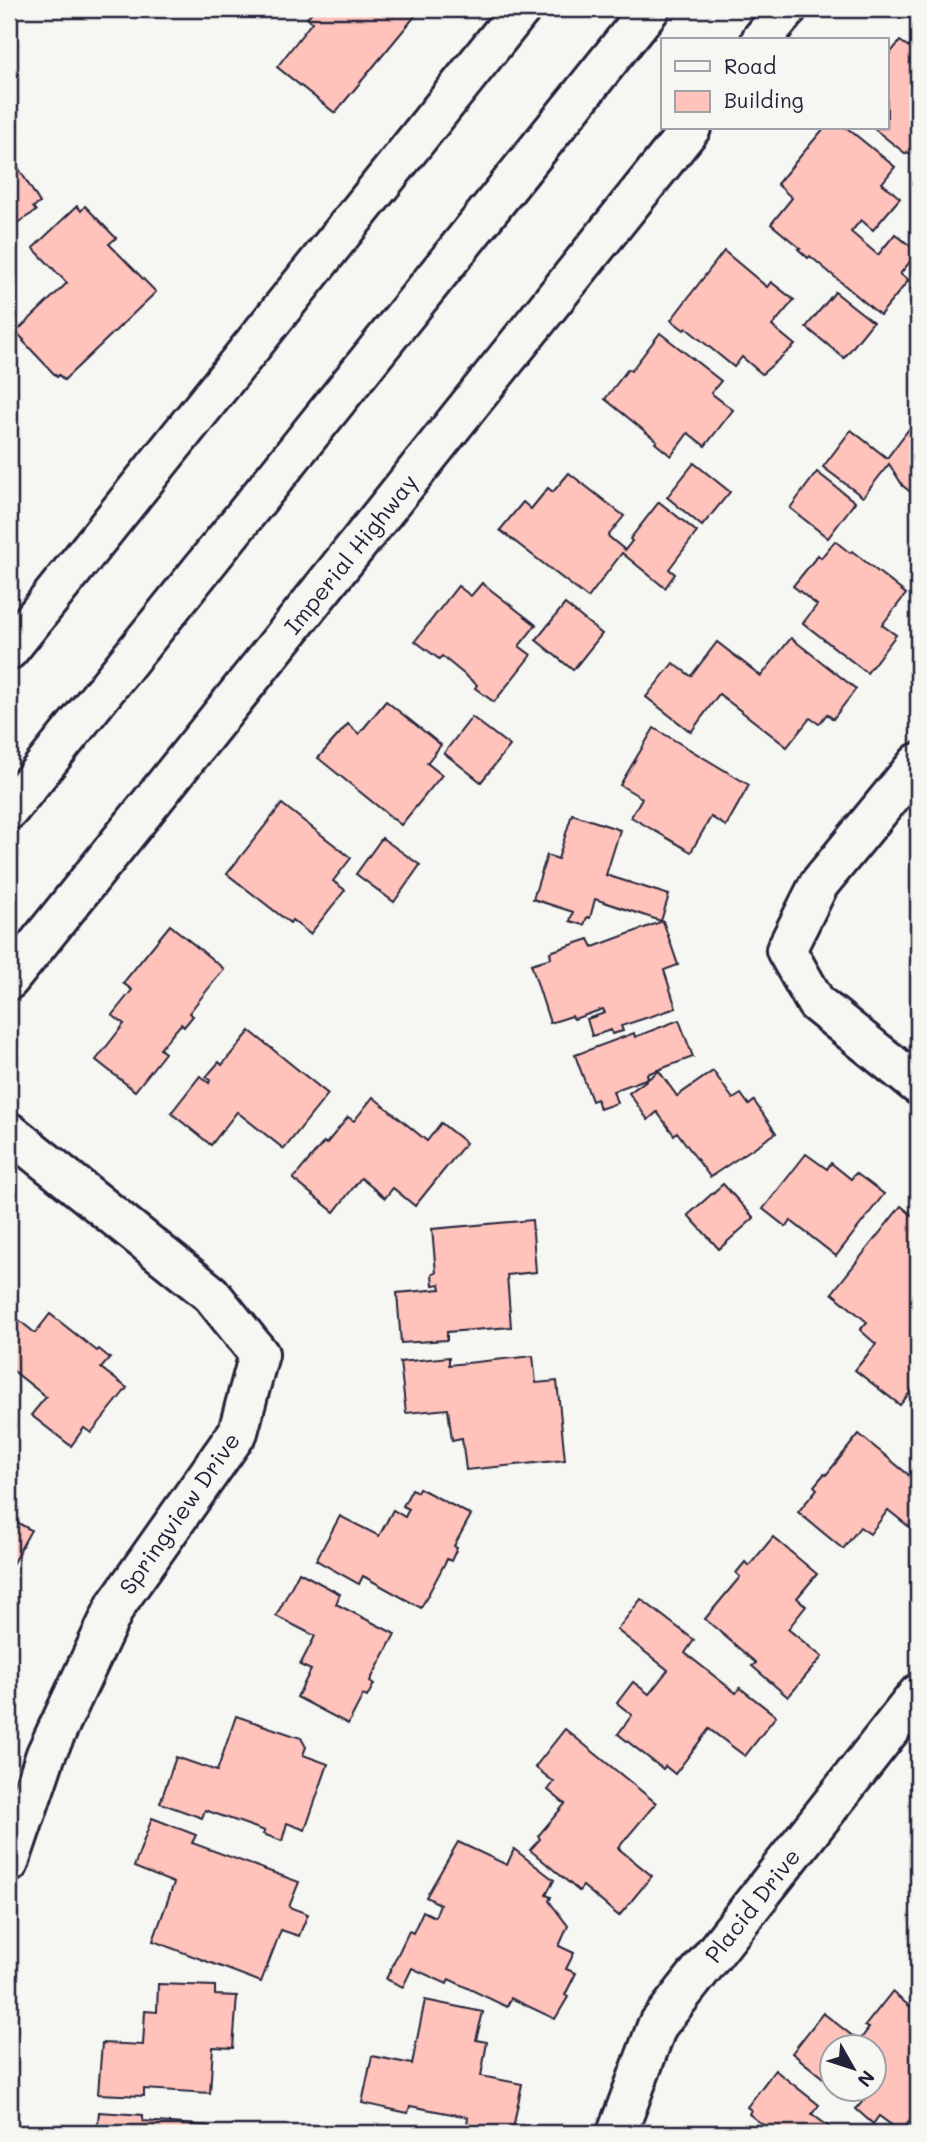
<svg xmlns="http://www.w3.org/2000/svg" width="927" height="2142" viewBox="0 0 927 2142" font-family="Mali,sans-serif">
<rect width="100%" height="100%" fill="#f6f6f2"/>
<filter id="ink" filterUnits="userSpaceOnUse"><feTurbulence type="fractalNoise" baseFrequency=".0143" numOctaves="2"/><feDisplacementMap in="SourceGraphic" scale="14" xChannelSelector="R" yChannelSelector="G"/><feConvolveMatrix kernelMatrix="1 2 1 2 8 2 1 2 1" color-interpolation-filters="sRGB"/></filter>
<g filter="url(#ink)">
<!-- building -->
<g fill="#ffc3bb" stroke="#22223b" stroke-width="2">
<polygon points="307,9 421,9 335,113 277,67 312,22 307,18 312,12"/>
<polygon points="900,41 909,47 911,45 918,51 918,160 907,152 906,154 873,128 887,128 887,57"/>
<polygon points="824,128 847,128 895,167 882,183 900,198 873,230 861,220 851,232 878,255 895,234 918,252 900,274 909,280 880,315 810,256 808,258 798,249 800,248 771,224 792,198 777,184"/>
<polygon points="16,164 40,203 33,207 36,211 9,228 9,168"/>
<polygon points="77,206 81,211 85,206 116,238 109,244 156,292 64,380 59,375 57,377 23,341 24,340 16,332 67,283 33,248"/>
<polygon points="724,251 767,287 771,282 794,300 772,326 795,345 762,374 742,357 734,367 686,328 684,330 671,320"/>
<polygon points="835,292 873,322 844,358 806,327"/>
<polygon points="660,333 721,381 711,393 733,410 705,446 688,433 671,456 655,443 657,441 605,399 628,369 631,371"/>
<polygon points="918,417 918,498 903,486 889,464 863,497 823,467 851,430 887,458"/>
<polygon points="694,463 730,492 702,526 667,497"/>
<polygon points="817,472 855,502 828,538 790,508"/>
<polygon points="569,473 624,516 608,536 625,550 632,541 630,539 659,502 697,532 669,569 675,574 665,588 622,553 588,598 500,530 523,502 531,509 548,488 553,492"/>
<polygon points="835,541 850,553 852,551 906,594 882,625 896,635 867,673 803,623 817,605 793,586 818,555 821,558"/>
<polygon points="482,583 536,625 519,646 531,655 494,702 475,688 477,685 442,656 439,659 415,641 458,586 471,596"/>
<polygon points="565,604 602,634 573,670 536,640"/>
<polygon points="791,638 856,689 833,719 827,714 819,724 810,718 787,747 719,694 691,732 646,697 673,663 691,676 717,642 761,676"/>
<polygon points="386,701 441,745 427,763 442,775 401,825 318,758 348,724 359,734"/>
<polygon points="472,717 510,746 481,782 444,753"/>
<polygon points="654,728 749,785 726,826 711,817 691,852 631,817 642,798 620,785"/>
<polygon points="282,804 351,858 333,881 345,890 310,934 292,920 290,923 227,874"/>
<polygon points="572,814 620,830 606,875 669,895 661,921 595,899 590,918 587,917 584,925 570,921 573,912 533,899 547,855 558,859"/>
<polygon points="382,838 420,865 394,902 356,874"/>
<polygon points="663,921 678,965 664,970 676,1008 621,1026 623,1031 612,1034 611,1030 592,1036 587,1019 605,1013 603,1009 574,1019 572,1016 550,1023 531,964 551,958 550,952 589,939 593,947"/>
<polygon points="170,925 224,969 189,1013 193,1016 184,1027 181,1024 160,1049 165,1053 135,1091 96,1060 124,1024 112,1015 132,990 123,983"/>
<polygon points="679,1020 693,1057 647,1074 648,1078 613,1091 617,1103 600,1109 597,1099 592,1101 575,1055 634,1033 635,1037"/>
<polygon points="250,1031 328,1094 284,1149 237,1112 211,1145 171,1113 200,1076 209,1083 210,1080 206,1077 219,1062 222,1065"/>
<polygon points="659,1071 677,1096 713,1071 733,1099 741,1094 749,1105 754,1101 776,1133 710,1177 677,1132 674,1135 657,1112 648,1120 629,1093"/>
<polygon points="373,1097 427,1141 441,1123 466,1143 415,1206 393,1188 385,1198 361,1178 334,1212 293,1179 324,1142 326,1144 348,1117 354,1121"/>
<polygon points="806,1154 827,1169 831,1163 851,1179 856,1173 884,1194 836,1256 791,1221 786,1227 763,1209"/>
<polygon points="723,1184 754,1218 719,1249 688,1215"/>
<polygon points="901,1206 918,1220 918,1382 900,1405 855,1370 876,1344 860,1330 867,1322 832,1293"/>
<polygon points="532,1220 536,1272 507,1275 511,1327 447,1332 447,1340 401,1343 397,1293 441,1289 440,1284 433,1285 432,1274 436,1273 432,1229"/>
<polygon points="9,1312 35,1333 50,1314 97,1351 99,1349 110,1358 101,1368 127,1388 91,1433 84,1428 71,1446 31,1415 46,1397 11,1369 9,1372"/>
<polygon points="533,1356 536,1383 557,1381 565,1460 466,1470 462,1438 452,1440 448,1409 406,1413 400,1362 449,1357 449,1365"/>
<polygon points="859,1434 910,1476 917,1468 918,1469 918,1534 888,1510 870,1534 860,1527 843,1549 798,1512 817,1489 814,1486 824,1474 826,1475"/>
<polygon points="419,1488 471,1515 454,1546 457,1548 451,1561 447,1559 421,1608 363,1576 359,1584 316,1560 340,1516 379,1536 393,1510 405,1517 409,1509 403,1506 412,1489 417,1492"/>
<polygon points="9,1518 31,1530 9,1570"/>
<polygon points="773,1537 817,1574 797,1598 806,1606 788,1629 822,1657 788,1697 752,1666 756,1663 705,1619 740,1577 736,1573 745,1562 749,1566"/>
<polygon points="299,1572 340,1594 336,1604 395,1634 370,1681 374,1684 367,1697 363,1695 348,1724 297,1697 311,1670 300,1665 315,1636 276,1616"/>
<polygon points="641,1599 694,1640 685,1653 736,1693 740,1688 776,1716 745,1756 709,1729 675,1774 665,1766 663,1769 618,1734 632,1715 617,1703 633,1682 649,1694 668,1670 617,1630"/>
<polygon points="236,1716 301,1738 306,1747 303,1755 328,1764 305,1830 287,1823 282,1841 263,1834 265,1831 205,1810 202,1818 160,1803 176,1757 217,1771"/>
<polygon points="565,1729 656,1803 618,1848 652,1876 619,1916 583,1886 579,1891 530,1850 540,1839 538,1836 565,1804 548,1790 554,1782 535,1767"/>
<polygon points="152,1818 196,1835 192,1843 299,1882 289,1907 308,1914 299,1936 281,1930 261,1982 153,1941 174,1883 134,1867"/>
<polygon points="458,1842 507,1865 514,1849 554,1880 546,1895 551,1897 549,1901 568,1926 559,1946 574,1953 566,1969 576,1973 565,1995 568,1997 555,2019 511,1998 507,2007 449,1979 447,1984 412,1968 403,1987 386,1979 409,1931 413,1933 423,1911 435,1917 440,1904 426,1897"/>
<polygon points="158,1984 215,1986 215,1995 237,1996 233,2048 213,2047 210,2093 144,2089 144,2096 98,2094 102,2043 143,2045 145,2011 157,2012"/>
<polygon points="892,1992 918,2013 918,2110 901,2132 879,2116 873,2124 856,2109 864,2100 851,2090 874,2090 874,2048 832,2048 832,2076 828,2082 792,2053 823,2013 859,2041 869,2028 865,2026"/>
<polygon points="425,2000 483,2012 476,2040 487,2042 481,2076 522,2084 512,2133 467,2125 468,2117 410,2106 408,2113 362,2103 372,2056 412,2064"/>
<polygon points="775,2070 819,2105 812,2114 837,2133 773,2133 749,2114 751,2110 747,2107"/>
<polygon points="99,2112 143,2115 143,2121 210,2126 209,2133 97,2133"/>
</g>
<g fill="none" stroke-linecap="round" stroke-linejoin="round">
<!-- street casing -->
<g stroke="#22223b" stroke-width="44">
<g id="street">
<polyline points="761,40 787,9"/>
<polyline points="918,763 819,884 786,950 816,1003 918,1085"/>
<path id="s1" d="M9,980L691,128"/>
<polyline points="9,1132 211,1294 259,1354 238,1432 116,1605 46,1754 9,1863"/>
<path id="s2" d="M617,2133L657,2026L918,1694"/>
</g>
</g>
<!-- primary casing -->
<g stroke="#22223b" stroke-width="44">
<g id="primary">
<polyline points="9,650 521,9"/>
<polyline points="9,810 650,9"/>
</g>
</g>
<!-- street -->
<use href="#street" stroke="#f6f6f2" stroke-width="38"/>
<!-- primary -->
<use href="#primary" stroke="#f6f6f2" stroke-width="38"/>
</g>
</g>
<g text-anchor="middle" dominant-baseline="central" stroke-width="5" stroke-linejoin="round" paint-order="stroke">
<!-- street labels -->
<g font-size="23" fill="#22223b" stroke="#f6f6f2">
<text stroke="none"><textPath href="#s1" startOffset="546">Imperial Highway</textPath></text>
<text transform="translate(179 1513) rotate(-55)">Springview Drive</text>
<text stroke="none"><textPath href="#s2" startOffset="268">Placid Drive</textPath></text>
</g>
</g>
<!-- margin -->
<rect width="927" height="2142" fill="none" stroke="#f6f6f2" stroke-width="35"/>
<rect x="18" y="18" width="892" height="2107" fill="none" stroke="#22223b" stroke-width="2.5" filter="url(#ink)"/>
<!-- legend -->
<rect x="661" y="38" width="228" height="91" fill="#f6f6f2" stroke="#a1a1a9" stroke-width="2"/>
<rect x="675" y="61" width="35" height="10" fill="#f6f6f2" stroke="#a1a1a9" stroke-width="2"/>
<text x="724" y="74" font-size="21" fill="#22223b">Road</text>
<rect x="675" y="91" width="35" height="21" fill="#ffc3bb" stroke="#a1a1a9" stroke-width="2"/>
<text x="724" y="108" font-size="21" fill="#22223b">Building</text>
<!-- north arrow -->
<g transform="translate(853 2068) rotate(129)"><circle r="33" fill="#f6f6f2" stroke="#a1a1a9" stroke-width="2"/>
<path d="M0-5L12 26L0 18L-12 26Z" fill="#22223b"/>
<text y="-10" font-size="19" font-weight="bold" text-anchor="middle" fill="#22223b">N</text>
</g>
</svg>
